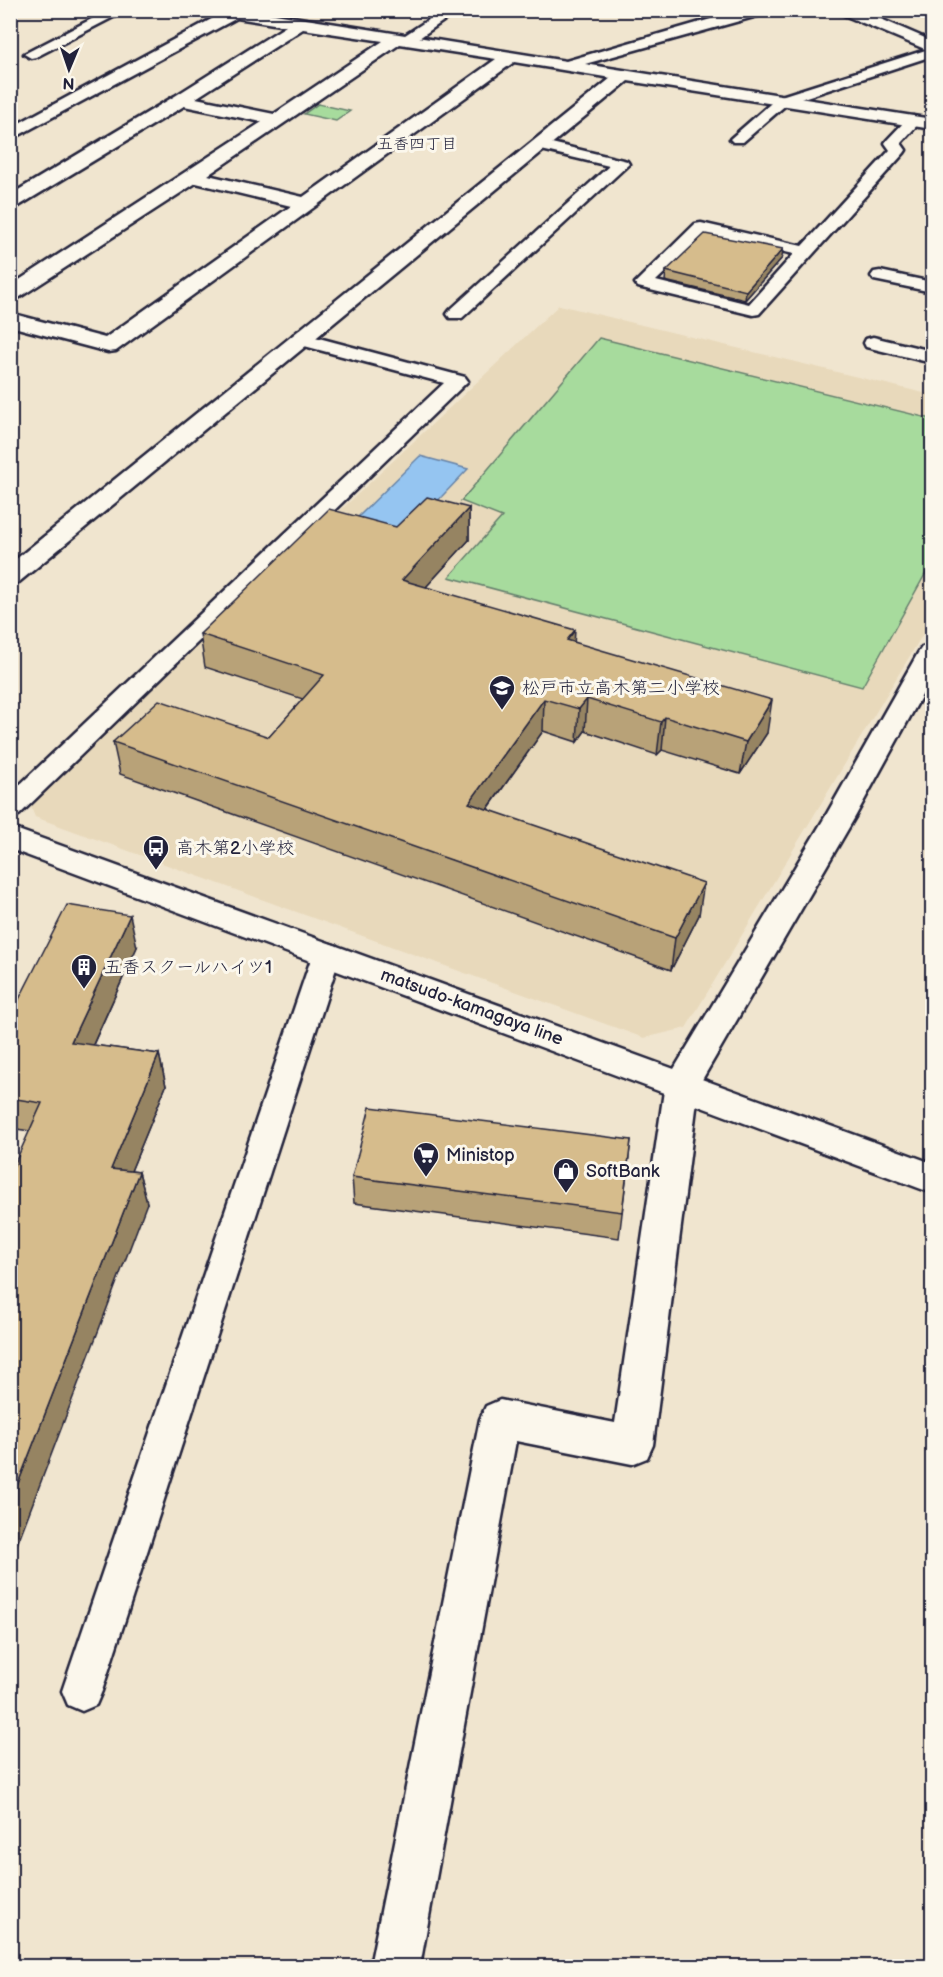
<svg xmlns="http://www.w3.org/2000/svg" width="943" height="1977" viewBox="0 0 943 1977" font-family="'Balsamiq Sans','Klee One',sans-serif">
<rect width="100%" height="100%" fill="#f0e5cf"/>
<filter id="ink" filterUnits="userSpaceOnUse"><feTurbulence type="fractalNoise" baseFrequency=".0167" numOctaves="2"/><feDisplacementMap in="SourceGraphic" scale="12" xChannelSelector="R" yChannelSelector="G"/><feConvolveMatrix kernelMatrix="1 2 1 2 8 2 1 2 1" color-interpolation-filters="sRGB"/></filter>
<g filter="url(#ink)">
<!-- built -->
<polygon fill="#e8d9bb" points="559,305 932,395 932,619 686,1028 644,1038 35,817 29,803"/>
<!-- green -->
<g fill="#a7db9d" stroke="#647e6c" stroke-width="1.5">
<polygon points="318,104 350,111 336,121 304,114"/>
<polygon points="599,338 932,419 932,562 862,687 449,577 502,517 461,501"/>
</g>
<!-- water -->
<polygon fill="#95c5f1" stroke="#6784a8" stroke-width="1.5" points="420,456 468,469 403,537 353,522"/>
<g fill="none" stroke-linecap="round" stroke-linejoin="round">
<!-- service casing -->
<g stroke="#22223b" stroke-width="5">
<g id="service">
<polygon points="109,10 127,10 36,57 31,58 24,54"/>
<polygon points="443,10 459,10 412,43 402,43 400,40 402,37"/>
<path d="M853,10H895C887,17 856,21 848,14Z"/>
<polygon points="932,48 932,56 788,103 743,142 733,142 730,139 778,97"/>
<path d="M913,116L921,121L901,143L906,150L904,153L759,314L753,315L638,287L635,283L695,224L701,223L802,246L890,150L885,143L887,140L908,118ZM705,234L794,254L749,304L656,281Z"/>
<polygon points="539,140 627,161 629,164 462,318 450,318 447,314 450,310 609,166 533,148 531,145"/>
<polygon points="880,271 932,282 932,292 874,280 871,276 874,272"/>
<polygon points="300,333 465,377 468,381 19,815 10,818 10,794 444,383 293,343 291,339 293,335"/>
<polygon points="873,337 932,351 932,363 866,347 864,343 866,339"/>
<polygon points="327,943 337,946 341,953 102,1691 96,1705 82,1711 68,1705 62,1691 313,953 317,946"/>
</g>
</g>
<!-- minor casing -->
<g stroke="#22223b" stroke-width="5">
<g id="minor">
<path d="M210,10H250L566,61L742,10H769L768,13L585,64L932,119V129L628,81L19,582L10,585V564L611,78L514,62L116,351L108,352L10,326V313L105,338L291,206L196,183L17,299L10,301V286L262,122L184,106L17,207L10,209V195L175,96L286,26L237,18L10,140V128L219,15ZM303,29L383,41L274,114L196,98ZM400,44L496,59L303,197L208,175Z"/>
<polygon points="838,10 860,10 932,41 932,52 839,13"/>
<polygon points="932,645 932,677 855,817 699,1085 653,1445 647,1458 632,1464 516,1441 420,1966 370,1966 480,1419 486,1406 500,1400 615,1423 665,1084 825,817 918,653 922,647"/>
</g>
</g>
<!-- secondary casing -->
<g stroke="#22223b" stroke-width="5">
<polygon id="secondary" points="10,827 932,1163 932,1193 10,849"/>
</g>
<!-- service -->
<use href="#service" fill="#fbf7ec" fill-rule="evenodd"/>
<!-- minor -->
<use href="#minor" fill="#fbf7ec" fill-rule="evenodd"/>
<!-- secondary -->
<use href="#secondary" fill="#fbf7ec" fill-rule="evenodd"/>
</g>
<!-- wall -->
<g fill="#b8a278" stroke="#22223b" stroke-width="1.5">
<polygon points="782,258 745,300 665,281 666,271"/>
<polygon points="469,508 469,540 426,587 574,642 767,733 740,774 662,750 657,755 585,731 577,742 543,731 488,809 699,915 671,970 120,774 113,742 269,737 303,699 205,667 200,634"/>
<polygon points="137,947 93,1045 159,1054 166,1086 131,1171 139,1172 147,1203 30,1131 10,1128 10,1017"/>
<polygon points="631,1140 619,1238 354,1203 352,1177"/>
</g>
<!-- shaded-wall -->
<g fill="#968462" stroke="#22223b" stroke-width="1.5">
<polygon points="783,249 782,258 745,300 746,291"/>
<polygon points="469,508 469,540 403,612 402,580"/>
<polygon points="575,630 573,662 567,640"/>
<polygon points="544,699 543,731 469,835 469,803"/>
<polygon points="587,699 585,731 577,742 579,709"/>
<polygon points="772,700 767,733 740,774 746,742"/>
<polygon points="665,717 662,750 657,755 661,722"/>
<polygon points="704,883 699,915 671,970 675,938"/>
<polygon points="130,915 137,947 80,1073 71,1042"/>
<polygon points="159,1054 166,1086 119,1200 111,1169"/>
<polygon points="139,1172 147,1203 10,1563 10,1504"/>
</g>
<!-- building -->
<g fill="#d6bc8c" stroke="#22223b" stroke-width="1.5">
<polygon points="705,234 783,249 746,291 666,271"/>
<polygon points="427,497 469,508 402,580 575,630 567,640 772,700 746,742 665,717 661,722 587,699 579,709 544,699 469,803 704,883 675,938 113,742 159,700 269,737 324,675 200,634 329,509 396,527"/>
<polygon points="67,905 130,915 71,1042 159,1054 111,1169 139,1172 10,1504 10,1174 42,1103 10,1098 10,1017"/>
<polygon points="370,1107 631,1140 622,1212 352,1177"/>
</g>
</g>
<!-- icons -->
<defs>
<g id="school-pin" transform="scale(1.35)"><path d="M0 17L-7.5 6A9.5 9.5 0 1 1 7.5 6Z" fill="#22223b" stroke="#fbf7ec"/><path d="M0-5L7-2L0 1L-7-2ZM-4 1L0 2.5L4 1V4Q0 6-4 4Z" fill="#fff"/></g>
<g id="bus-pin" transform="scale(1.35)"><path d="M0 17L-7.5 6A9.5 9.5 0 1 1 7.5 6Z" fill="#22223b" stroke="#fbf7ec"/><path d="M-5-6H5V4H4V6H2V4H-2V6H-4V4H-5ZM-3.5-4V0h7V-4ZM-3.5 1.2v1.5H-2V1.2ZM2 1.2v1.5H3.5V1.2Z" fill="#fff"/></g>
<g id="building-pin" transform="scale(1.35)"><path d="M0 17L-7.5 6A9.5 9.5 0 1 1 7.5 6Z" fill="#22223b" stroke="#fbf7ec"/><path d="M-4-6H4V6H1V3H-1V6H-4ZM-2.5-4.3h1.7v1.8h-1.7ZM.8-4.3h1.7v1.8H.8ZM-2.5-1h1.7V.8h-1.7ZM.8-1h1.7V.8H.8Z" fill="#fff"/></g>
<g id="supermarket-pin" transform="scale(1.35)"><path d="M0 17L-7.5 6A9.5 9.5 0 1 1 7.5 6Z" fill="#22223b" stroke="#fbf7ec"/><path d="M-6-5.5h2.5l.6 2H6L4.5 2H-2.5L-4.4-4H-6ZM-1.5 3.2a1.3 1.3 0 1 0 .1 0ZM3 3.2a1.3 1.3 0 1 0 .1 0Z" fill="#fff"/></g>
<g id="shop-pin" transform="scale(1.35)"><path d="M0 17L-7.5 6A9.5 9.5 0 1 1 7.5 6Z" fill="#22223b" stroke="#fbf7ec"/><path d="M-5-2.5h2.3a2.7 3.5 0 0 1 5.4 0H5L5.5 6h-11ZM-1.5-2.5h3a1.5 2.3 0 0 0-3 0Z" fill="#fff"/></g>
</defs>
<g fill-rule="evenodd">
<use href="#school-pin" x="502" y="688"/>
<use href="#bus-pin" x="156" y="848"/>
<use href="#building-pin" x="84" y="967"/>
<use href="#supermarket-pin" x="426" y="1155"/>
<use href="#shop-pin" x="566" y="1171"/>
</g>
<g text-anchor="middle" dominant-baseline="central" stroke-width="6" stroke-linejoin="round" paint-order="stroke">
<!-- far-neighbourhood labels -->
<g font-size="16" fill="#22223b" stroke="#fbf7ec">
<text x="417" y="144">五香四丁目</text>
</g>
<!-- poi labels -->
<g font-size="18" fill="#22223b" stroke="#fbf7ec" text-anchor="start">
<text x="522" y="688">松戸市立高木第二小学校</text>
<text x="176" y="848">高木第2小学校</text>
<text x="104" y="967">五香スクールハイツ1</text>
<text x="446" y="1155">Ministop</text>
<text x="586" y="1171">SoftBank</text>
</g>
<!-- street labels -->
<g font-size="18" fill="#22223b" stroke="#fbf7ec">
<text transform="translate(472 1007) rotate(20)">matsudo-kamagaya line</text>
</g>
</g>
<!-- margin -->
<rect width="943" height="1977" fill="none" stroke="#fbf7ec" stroke-width="36"/>
<rect x="18" y="18" width="907" height="1941" fill="none" stroke="#22223b" stroke-width="2" filter="url(#ink)"/>
<!-- north arrow -->
<g transform="translate(69 69) rotate(182)" stroke="#fbf7ec" stroke-width="4.5" paint-order="stroke">
<path d="M0-4.5L10 22L0 15L-10 22Z" fill="#22223b"/>
<text y="-9" font-size="16" font-weight="bold" text-anchor="middle" fill="#22223b">N</text>
</g>
</svg>
